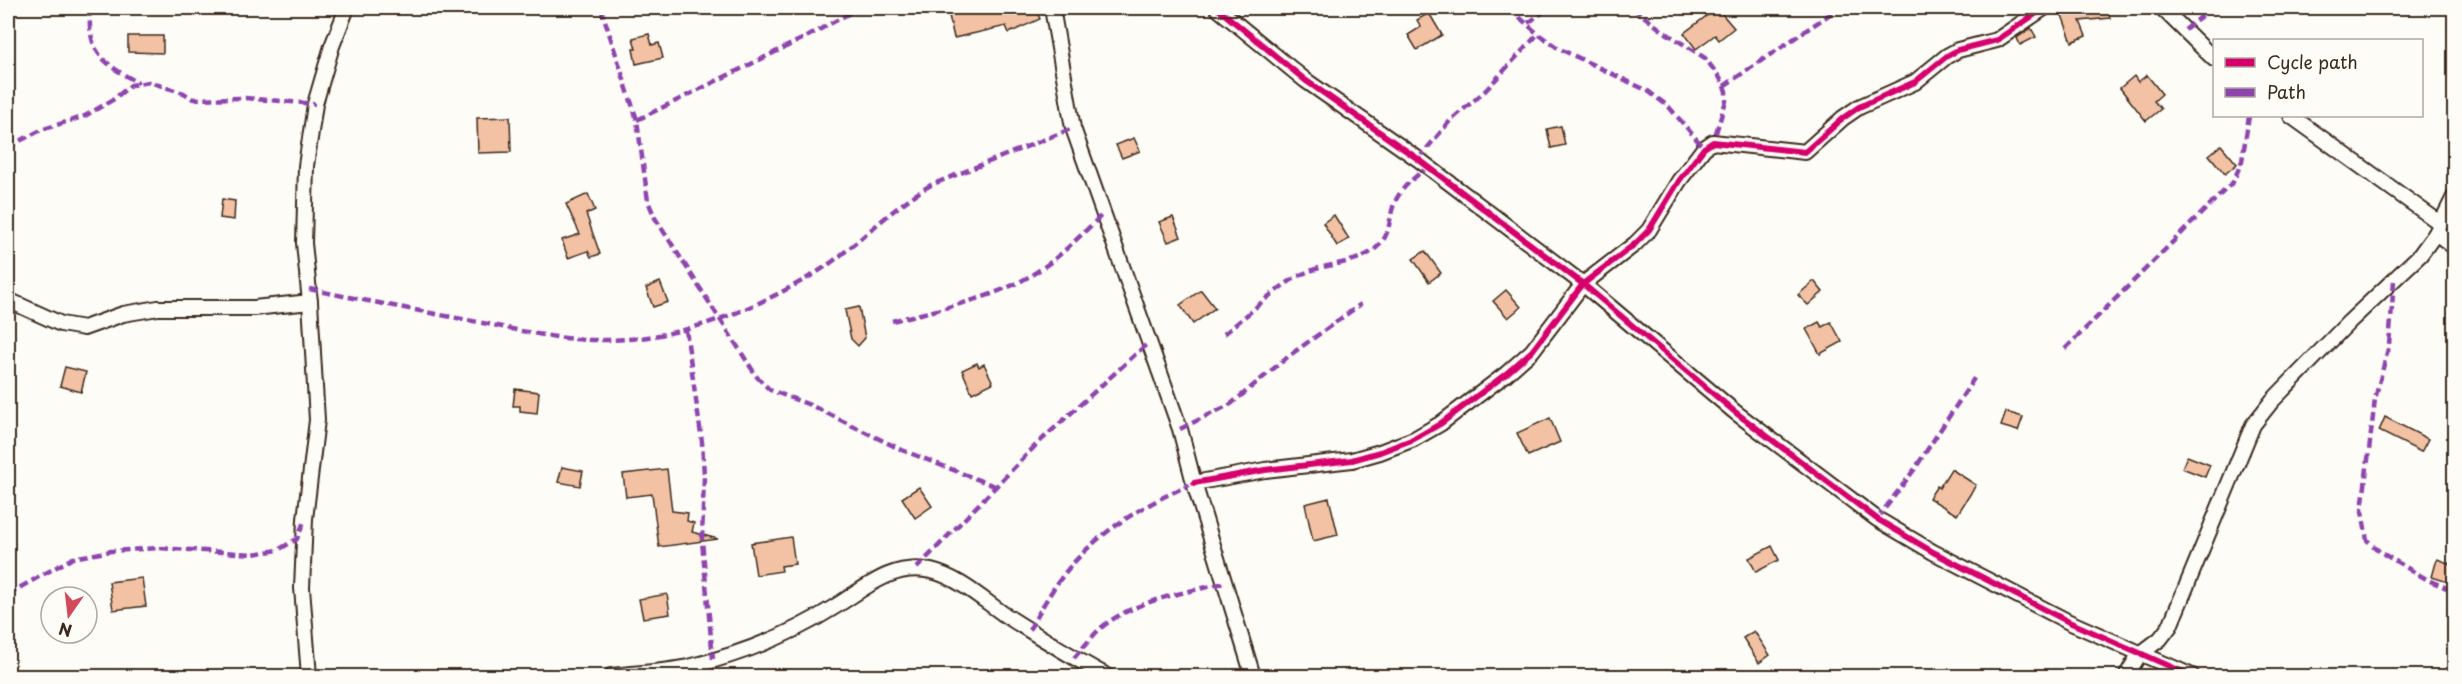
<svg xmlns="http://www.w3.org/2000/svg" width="2462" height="684" viewBox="0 0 2462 684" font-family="'Playpen Sans',sans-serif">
<rect width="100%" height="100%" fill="#fdfcf7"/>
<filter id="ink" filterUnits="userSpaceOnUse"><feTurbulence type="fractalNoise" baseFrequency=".0167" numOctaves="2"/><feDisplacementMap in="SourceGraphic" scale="12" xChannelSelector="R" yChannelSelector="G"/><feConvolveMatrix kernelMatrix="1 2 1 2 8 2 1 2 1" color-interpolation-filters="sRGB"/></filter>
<g filter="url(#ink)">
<!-- building -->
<g fill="#f3c1a3" stroke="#3b2a1e" stroke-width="1.5">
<polygon points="961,8 1035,8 1040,19 1009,33 1006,26 954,38 948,11"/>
<polygon points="1717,8 1734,28 1719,40 1715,35 1696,49 1684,33"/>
<polygon points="2088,8 2108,8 2110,18 2080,21 2086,36 2072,42 2060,10"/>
<polygon points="1429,13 1442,35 1417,50 1408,35 1421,27 1417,20"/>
<polygon points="2031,28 2036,37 2020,45 2017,38"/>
<polygon points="649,34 652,45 659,43 663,58 636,64 633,49 636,49 633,38"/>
<polygon points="128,36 163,36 163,53 128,52"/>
<polygon points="2147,75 2162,94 2154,101 2161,109 2146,121 2120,88 2134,76 2138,82"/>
<polygon points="510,117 511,152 478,153 477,118"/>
<polygon points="1561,126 1565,145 1551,148 1547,129"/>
<polygon points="1134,138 1140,151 1122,158 1116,145"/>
<polygon points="2221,145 2237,164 2225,174 2209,155"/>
<polygon points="588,194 595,210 586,214 600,254 591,257 588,251 568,258 562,240 580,234 566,204"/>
<polygon points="222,199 235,201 234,220 220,218"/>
<polygon points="1334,215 1349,239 1337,246 1323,223"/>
<polygon points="1173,217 1181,237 1168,242 1159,222"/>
<polygon points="1425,251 1441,273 1429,282 1413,259"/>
<polygon points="1814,281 1823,292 1808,305 1798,295"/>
<polygon points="660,282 668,302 653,307 646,288"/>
<polygon points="1201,290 1215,308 1193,324 1180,305"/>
<polygon points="1506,290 1521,307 1508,318 1493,301"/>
<polygon points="859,307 865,338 858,346 851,339 845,310"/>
<polygon points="1819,322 1822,327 1831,322 1842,342 1820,354 1806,329"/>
<polygon points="977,363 979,367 984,364 993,383 972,393 962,370"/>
<polygon points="65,367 86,372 81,392 60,386"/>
<polygon points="515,389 539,392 537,413 520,411 520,406 513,406"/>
<polygon points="2006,412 2023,417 2018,431 2001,426"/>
<polygon points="2385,417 2428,439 2421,452 2379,431"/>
<polygon points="1550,418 1560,442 1528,456 1517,433"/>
<polygon points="2187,456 2210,465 2205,477 2182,468"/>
<polygon points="562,467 583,471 580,486 558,482"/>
<polygon points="667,469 672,511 688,513 687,521 694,523 692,532 718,539 659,547 652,494 626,497 623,474"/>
<polygon points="1951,469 1976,485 1957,515 1929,498 1937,486 1939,488"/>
<polygon points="919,487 932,506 915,518 902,498"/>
<polygon points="1329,498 1338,535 1313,541 1305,504"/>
<polygon points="791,537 795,564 781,566 782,571 756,575 751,543"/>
<polygon points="1772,546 1779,560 1756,572 1749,558"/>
<polygon points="2437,559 2454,565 2454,584 2432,577"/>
<polygon points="142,578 146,606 113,610 109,582"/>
<polygon points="667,594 670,614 643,618 639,599"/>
<polygon points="1754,631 1770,655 1759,663 1743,638"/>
</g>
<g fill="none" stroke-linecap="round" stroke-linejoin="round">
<!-- street casing -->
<g stroke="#3b2a1e" stroke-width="18">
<g id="street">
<polyline points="1052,8 1073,128 1180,429 1194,483 1253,676"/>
<polyline points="1217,8 1305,80 1418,159 1583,284 1735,412 1877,519 1933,552 2069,622 2192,676"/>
<polyline points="2162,8 2214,59"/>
<polyline points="2291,116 2440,223"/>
<polyline points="2436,233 2454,247"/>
<polyline points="8,300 61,324 84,328 123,314 158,308 254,308 310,302"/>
<polyline points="1194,483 1265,470 1352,460 1380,452 1414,439 1440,424 1506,374 1532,351 1583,284 1635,244 1649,230 1679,181 1704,148 1713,142 1805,152 1843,118 1859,107 1915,82 1947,56 1958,50 1997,40 2044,8"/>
<polyline points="309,676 302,588 305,519 317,420 310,302 304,243 306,166 315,104 332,46 347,8"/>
<path d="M611,676C636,673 663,672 688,667C739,655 792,634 836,606C865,588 894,562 931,571C958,577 982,599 1005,615C1038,636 1072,657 1107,676"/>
<polyline points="2126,676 2139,655 2160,639 2170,626 2253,425 2272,401 2349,322 2420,255 2436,233 2454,197"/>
</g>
</g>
<!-- street -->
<use href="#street" stroke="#fdfcf7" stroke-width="14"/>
<!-- quiet -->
<g stroke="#8e44ad" stroke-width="4.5" stroke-dasharray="9 4.5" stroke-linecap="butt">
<path d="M89,8C90,18 89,31 93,42C99,62 122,74 139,83"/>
<polyline points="601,8 637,120 648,201 655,218 757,377 770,390 810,405 902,450 997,487"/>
<polyline points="1509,8 1538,34 1558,48 1648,91 1669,107 1704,148"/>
<polyline points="1633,8 1663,31 1705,58 1720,78 1726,91 1726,101 1713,142"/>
<polyline points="1528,23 1549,8"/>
<polyline points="2185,30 2212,8"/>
<polyline points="1724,86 1839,8"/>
<polyline points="637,120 806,37 859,8"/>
<polyline points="8,147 41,130 85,116 114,99 131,85 149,82 184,93 193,99 245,98 315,104"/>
<polyline points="1418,159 1450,121 1485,91 1538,34"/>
<polyline points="2394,281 2389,345 2375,399 2362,511 2367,540 2380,552 2428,580 2454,591"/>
<path d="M309,289C367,301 425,312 483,323C522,331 563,341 604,340C678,340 746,313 809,277C854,251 886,210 931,185L1073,128"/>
<path d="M892,321C946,307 1003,298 1048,264C1068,249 1085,231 1103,214"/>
<polyline points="686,330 702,442 704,475 702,541 713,659"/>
<path d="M1224,334C1247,316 1279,284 1305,273C1329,262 1363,265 1381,243C1391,231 1389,217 1394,204C1401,187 1415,177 1428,167"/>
<polyline points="2065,349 2233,182 2242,161 2249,116"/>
<polyline points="1180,429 1231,404 1290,355 1361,304"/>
<polyline points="1877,519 1914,470 1975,377"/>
<polyline points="917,568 1036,445 1149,342"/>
<polyline points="8,594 73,558 111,551 159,548 253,554 278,550 297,539 305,519"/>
<path d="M1029,630C1041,609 1053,587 1069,568C1102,529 1147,503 1194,483"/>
<path d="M1074,658C1083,648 1092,636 1102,627C1135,600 1184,593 1224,583"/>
</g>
<!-- cycleway casing -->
<g stroke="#fdfcf7" stroke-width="10">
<g id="cycleway">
<polyline points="1217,8 1305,80 1418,159 1583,284 1735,412 1877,519 1933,552 2069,622 2192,676"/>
<polyline points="1194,483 1265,470 1352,460 1380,452 1414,439 1440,424 1506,374 1532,351 1583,284 1635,244 1649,230 1679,181 1704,148 1713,142 1805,152 1843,118 1859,107 1915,82 1947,56 1958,50 1997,40 2044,8"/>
</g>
</g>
<!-- cycleway -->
<use href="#cycleway" stroke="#d6006c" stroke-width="6"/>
</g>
</g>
<!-- margin -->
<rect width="2462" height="684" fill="none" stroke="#fdfcf7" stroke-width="30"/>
<rect x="15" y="15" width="2432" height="654" fill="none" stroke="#3b2a1e" stroke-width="2" filter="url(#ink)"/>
<!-- legend -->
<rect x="2213" y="39" width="210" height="78" fill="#fdfcf7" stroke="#afa8a0" stroke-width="1.5"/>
<rect x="2225" y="58" width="30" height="9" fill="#d6006c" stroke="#afa8a0" stroke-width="1.5"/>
<text x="2267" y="69" font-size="18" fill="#3b2a1e">Cycle path</text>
<rect x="2225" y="88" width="30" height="9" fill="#8e44ad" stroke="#afa8a0" stroke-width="1.5"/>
<text x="2267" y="99" font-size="18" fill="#3b2a1e">Path</text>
<!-- north arrow -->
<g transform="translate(69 615) rotate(194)"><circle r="28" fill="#fdfcf7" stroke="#afa8a0" stroke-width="1.5"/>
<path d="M0-4.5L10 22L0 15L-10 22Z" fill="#d1495b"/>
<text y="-9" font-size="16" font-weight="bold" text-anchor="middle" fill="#3b2a1e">N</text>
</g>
</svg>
